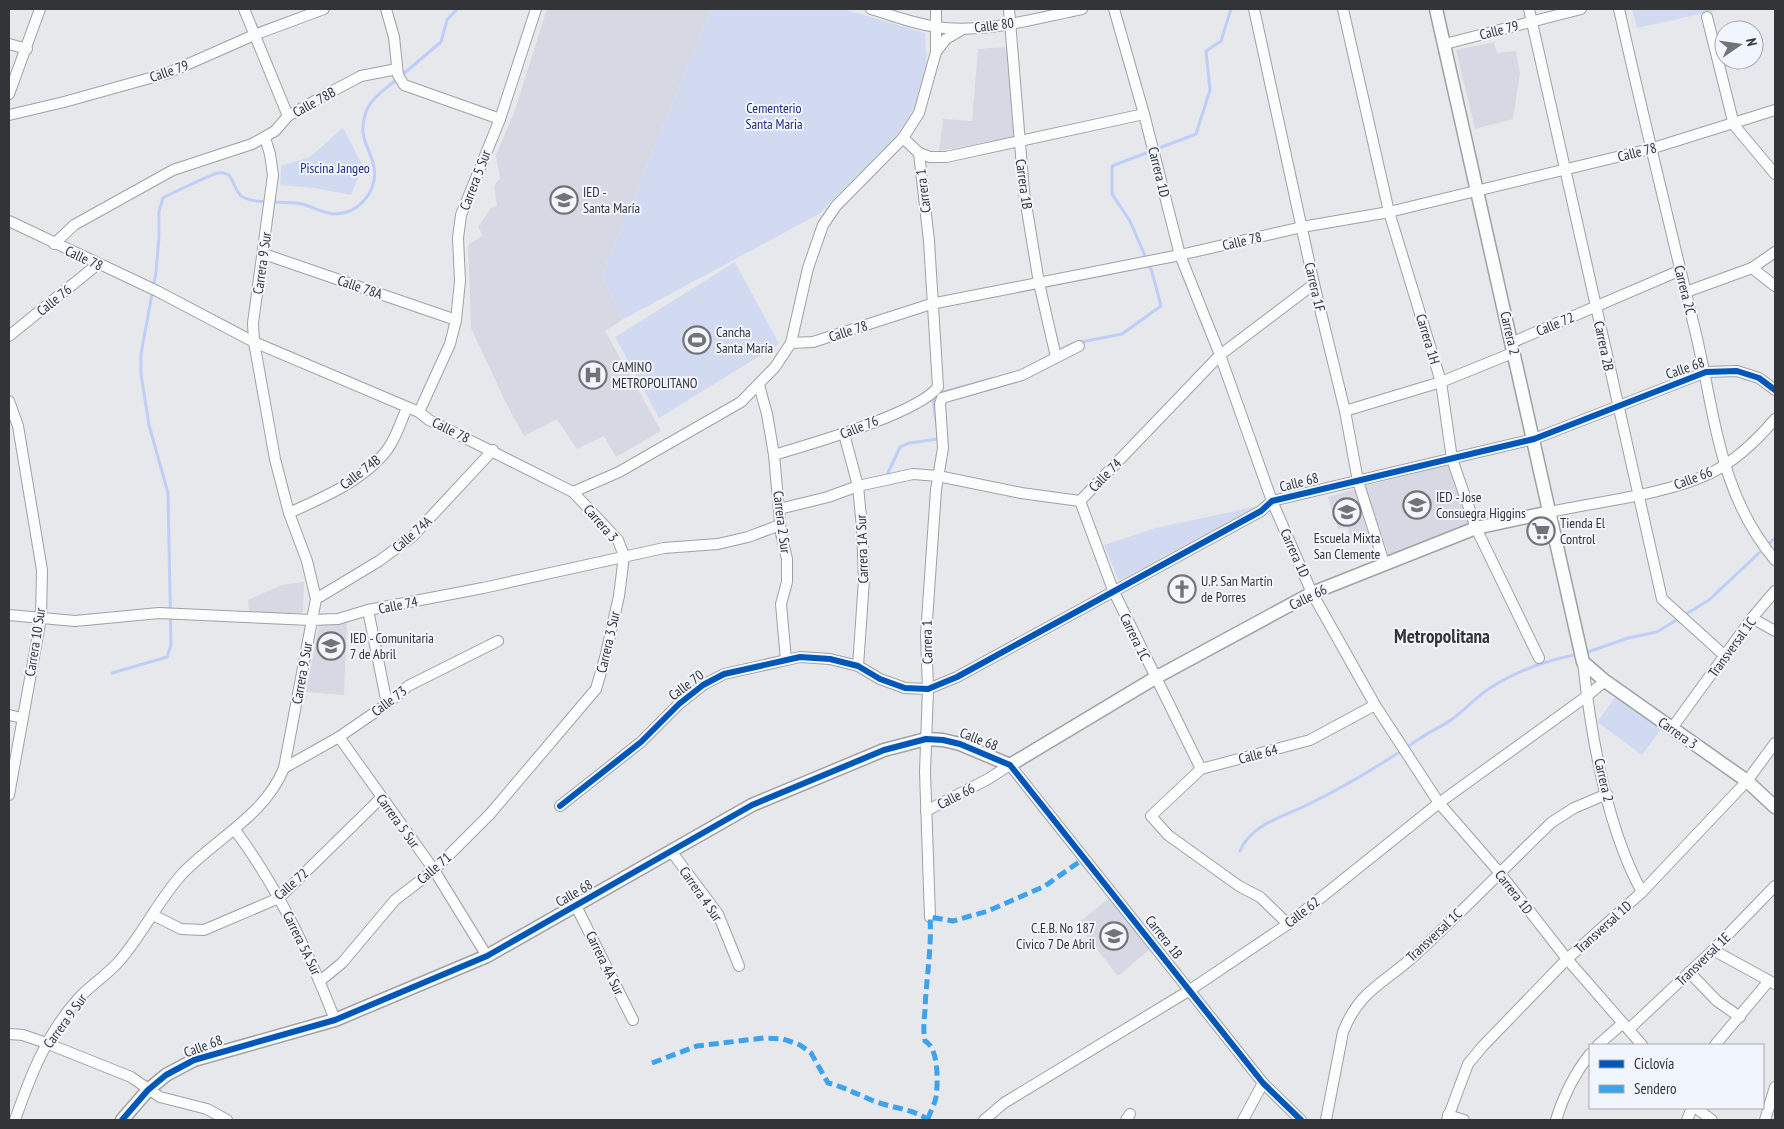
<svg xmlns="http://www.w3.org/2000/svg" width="1784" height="1129" viewBox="0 0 1784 1129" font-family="'PT Sans Narrow',sans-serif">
<rect width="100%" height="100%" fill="#e7e8ec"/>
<!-- built -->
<g fill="#d6d9e3">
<polygon points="547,9 711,9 602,275 622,320 605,331 661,431 616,457 604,436 577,449 557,419 524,436 506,403 471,328 468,245 483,235 478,227 491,208 497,206 494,186 500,178 496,155 514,113"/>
<polygon points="1494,42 1497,53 1516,51 1520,73 1513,119 1475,129 1456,50"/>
<polygon points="1009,47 1015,137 939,151 943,119 972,121 978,49"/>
<polygon points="1448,465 1469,524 1389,557 1365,486"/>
<polygon points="1355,489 1368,535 1352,541 1347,527 1338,529 1328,497"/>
<polygon points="304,582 303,613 249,614 248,600 282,585"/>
<polygon points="347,623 344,695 306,692 319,625"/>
<polygon points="1111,897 1151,948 1118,976 1077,924"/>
</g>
<!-- green -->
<g fill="#d2daf2">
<polygon points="711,9 843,9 925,33 927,67 919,100 900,132 819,214 622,320 602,275"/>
<polygon points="1632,9 1723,9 1637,28"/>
<polygon points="343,128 363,166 351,195 314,188 280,185 281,166 310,157"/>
<polygon points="735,262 779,344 659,418 615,337"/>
<polygon points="1258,506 1119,581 1104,545 1156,528"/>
<polygon points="1616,696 1661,729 1642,755 1597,722"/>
</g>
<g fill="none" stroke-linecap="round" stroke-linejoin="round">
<!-- stream -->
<g stroke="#bfcef9" stroke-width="3">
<polyline points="402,75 441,42 447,20 457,9"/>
<polyline points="1045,358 1071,344 1122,334 1161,306 1152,272 1130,221 1112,194 1112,166 1196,134 1210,90 1206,51 1221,41 1231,9"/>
<polyline points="937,427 933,400 936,394 991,379"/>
<polyline points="887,475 900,447 909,443 938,439 938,436"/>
<polyline points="1585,653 1628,638 1657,632 1709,600 1775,538"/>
<path d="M112,673L167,657L171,645L168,493L149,425L141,374V354L156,272L159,237V211L163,198C166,196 214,173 218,173C222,172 225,173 229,175C233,181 236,190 240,195C249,204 283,202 296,203C310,204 321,214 336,214C359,213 378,191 374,167C370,146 357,139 366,112C370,99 387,88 397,79"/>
<path d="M1240,851C1251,824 1283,817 1307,805C1346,786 1384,763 1419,739C1430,731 1444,726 1455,717C1467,708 1477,696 1490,688C1516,671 1548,660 1579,654"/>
</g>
<!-- minor casing -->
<g stroke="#a0a1a4" stroke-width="12">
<g id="minor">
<polyline points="244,9 288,116"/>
<polyline points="386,9 394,37 398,75 404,85 500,119"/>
<path d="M871,9C895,16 920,26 945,28C991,32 1037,18 1082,9"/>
<polyline points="1009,9 1024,192 1039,283 1056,357"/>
<polyline points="1114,9 1144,114 1180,255 1220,355 1272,501 1312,593 1375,705 1439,803 1499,872 1567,959 1642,1045"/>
<polyline points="1254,9 1314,284 1345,411 1358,481 1384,563"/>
<polyline points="1343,9 1389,212 1441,382 1452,459 1476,528 1539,658"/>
<polyline points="1529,9 1662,599 1725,656"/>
<path d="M1619,9C1643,116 1669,223 1695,330C1715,412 1718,493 1775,560"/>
<polyline points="1707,17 1734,125 1775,174"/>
<polyline points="9,44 27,49"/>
<polyline points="1445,44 1581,9"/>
<polyline points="936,52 946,39 963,29"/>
<polyline points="9,94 40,9"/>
<polyline points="9,115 64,102 168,73 254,35 324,9"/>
<polyline points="919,153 930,157 946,157 1144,114"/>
<polyline points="9,221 157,291 254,342 419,412 429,420 573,492 618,540 624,556 619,596 605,658 596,689 490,814 434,870 395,900 342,963 320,981"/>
<polyline points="54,244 74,225 173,170 252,144 275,131 288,116 327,94 361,76 397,69"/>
<polyline points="264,254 456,320"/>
<polyline points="1752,268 1775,286"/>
<polyline points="1686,292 1752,268 1775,252"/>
<polyline points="9,336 98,264"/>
<polyline points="1513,342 1681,270"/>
<polyline points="791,343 813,342 931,304 1180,255 1302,227 1389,212 1650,149 1775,110"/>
<polyline points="759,385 767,414 774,455 781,533 787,559 787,582 781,604 786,660"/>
<polyline points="9,401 18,426 42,570 41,618 9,795"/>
<polyline points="1345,411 1441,382 1515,352"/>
<polyline points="419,412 450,344 456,320 460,281 458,238 461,215 500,119 536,9"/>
<polyline points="844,434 858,486 862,528 864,580 858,666"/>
<path d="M774,455C810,444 917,414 938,387L929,241L919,153L903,138"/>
<polyline points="573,492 619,472 741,402 775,367 791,343 808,268 823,225 836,206 903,138 919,113 936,52 936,9"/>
<polyline points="1080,501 1220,355 1314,284"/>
<polyline points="1080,501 1113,590 1201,769"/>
<polyline points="779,509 828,497 858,486 913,474 938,476 1021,493 1080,501"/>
<path d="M1550,512C1601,501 1664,495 1711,473C1735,461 1758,439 1775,419"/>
<path d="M289,513C322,498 358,483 382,456C394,444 400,423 407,408"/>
<polyline points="316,599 379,561 413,536 493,450"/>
<polyline points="368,610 387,704"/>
<polyline points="9,615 75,621 159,613 311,620 338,619 368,610 483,588 664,548 718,544 748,537 780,525"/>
<polyline points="1752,618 1775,631"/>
<path d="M1583,662C1591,736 1606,827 1642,892"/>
<polyline points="9,715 22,718"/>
<polyline points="1672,728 1752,618 1775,591"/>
<polyline points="339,737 434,870 487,956"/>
<polyline points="284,768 339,737 387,704 408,686 498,641"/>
<polyline points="560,806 641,742 679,704 703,685 724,674 800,657 830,659 858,666 880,679 905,688 928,689 957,677 1261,511 1272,501 1534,439 1706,372 1737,371 1759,378 1775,390"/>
<polyline points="926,811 988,779 1010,765 1263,1083 1301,1120"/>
<path d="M235,830C278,888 309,952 335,1020"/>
<polyline points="671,851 718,914 739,966"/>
<polyline points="576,906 633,1020"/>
<polyline points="153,915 181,929 204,930 279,898 381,798"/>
<polyline points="930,917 925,772 928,689 926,635 936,490 943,448 940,404 942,398 1022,375 1079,346"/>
<polyline points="1288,924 1260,897 1239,886 1168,835 1151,816 1201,769 1310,740 1375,705"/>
<polyline points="1713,950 1775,984"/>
<polyline points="1689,972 1717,1001 1740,1017"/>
<polyline points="1629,1029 1713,950 1775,886"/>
<polyline points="9,1034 23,1035 46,1043 131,1077 160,1097 207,1109 227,1120"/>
<polyline points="1598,1045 1623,1023"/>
<polyline points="1715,1045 1768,982"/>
<polyline points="1696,1108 1712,1120"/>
<polyline points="1448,1115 1464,1120"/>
<path d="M15,1120C30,1077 46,1035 77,1000C90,985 108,975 121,959C144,932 159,899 183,873C217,838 265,815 284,768L316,599L307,561L289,513L275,459L254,342L253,323L273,175L270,154L265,138"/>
<polyline points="984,1120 1004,1103 1190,990 1288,924 1439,803 1587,696 1605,681"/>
<polyline points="1126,1120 1130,1114"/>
<polyline points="1243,1120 1263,1083"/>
<path d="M1326,1120L1343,1032C1360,989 1385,983 1415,955C1462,912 1506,866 1552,822L1574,808L1607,794"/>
<polyline points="1447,1120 1468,1064 1482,1047 1567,959 1642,892 1747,781 1775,743"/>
<path d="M1556,1120C1563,1097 1575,1073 1590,1054"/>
<polyline points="1687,1120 1692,1108"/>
<polyline points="1765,1120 1775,1087"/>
</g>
</g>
<!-- tertiary casing -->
<g stroke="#a0a1a4" stroke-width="15">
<g id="tertiary">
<polyline points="1436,9 1583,662 1605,681 1747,781 1775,807"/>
<polyline points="122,1120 148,1090 166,1075 194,1060 335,1020 487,956 752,805 884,750 926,739 943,740 960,744 1010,765 1155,678 1312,593 1476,528 1550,512"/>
</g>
</g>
<!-- minor -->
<use href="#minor" stroke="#fbfcfc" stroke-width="10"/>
<!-- tertiary -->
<use href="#tertiary" stroke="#fbfcfc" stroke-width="12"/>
<!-- quiet -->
<g stroke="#3ea3ec" stroke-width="5" stroke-dasharray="10 5" stroke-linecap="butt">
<path d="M652,1063L697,1046L764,1038L783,1039L800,1045L811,1053L828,1083C843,1087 855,1093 869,1099C888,1108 912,1108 929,1120"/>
<path d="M928,1119C930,1112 935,1104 936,1097C938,1083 939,1048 925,1041C923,1031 924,1021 925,1010C926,979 932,949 930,917L953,921L988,911L1045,886L1086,857"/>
</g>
<!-- cycleway casing -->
<g stroke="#f1f5fd" stroke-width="9">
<g id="cycleway">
<polyline points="560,806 641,742 679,704 703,685 724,674 800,657 830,659 858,666 880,679 905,688 928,689 957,677 1261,511 1272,501 1534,439 1706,372 1737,371 1759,378 1775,390"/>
<polyline points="122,1120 148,1090 166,1075 194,1060 335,1020 487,956 752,805 884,750 926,739 943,740 960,744 1010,765 1263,1083 1301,1120"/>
</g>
</g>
<!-- cycleway -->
<use href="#cycleway" stroke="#0057b8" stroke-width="6"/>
</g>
<!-- icons -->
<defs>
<g id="school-ring" transform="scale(1.4375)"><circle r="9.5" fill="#f1f5fd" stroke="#727376" stroke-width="1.5"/><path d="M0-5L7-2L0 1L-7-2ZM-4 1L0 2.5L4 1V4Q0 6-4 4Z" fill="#727376"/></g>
<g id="stadium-ring" transform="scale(1.4375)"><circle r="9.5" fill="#f1f5fd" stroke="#727376" stroke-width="1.5"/><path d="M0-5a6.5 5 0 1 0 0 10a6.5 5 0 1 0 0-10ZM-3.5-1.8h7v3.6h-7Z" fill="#727376"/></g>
<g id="hospital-ring" transform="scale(1.4375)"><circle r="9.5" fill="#f1f5fd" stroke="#727376" stroke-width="1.5"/><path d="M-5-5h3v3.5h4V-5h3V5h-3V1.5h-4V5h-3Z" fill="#727376"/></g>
<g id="supermarket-ring" transform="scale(1.4375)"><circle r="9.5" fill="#f1f5fd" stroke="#727376" stroke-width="1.5"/><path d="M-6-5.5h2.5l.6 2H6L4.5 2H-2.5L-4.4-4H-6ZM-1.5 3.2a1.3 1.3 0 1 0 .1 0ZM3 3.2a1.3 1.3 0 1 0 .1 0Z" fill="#727376"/></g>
<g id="church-ring" transform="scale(1.4375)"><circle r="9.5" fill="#f1f5fd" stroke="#727376" stroke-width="1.5"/><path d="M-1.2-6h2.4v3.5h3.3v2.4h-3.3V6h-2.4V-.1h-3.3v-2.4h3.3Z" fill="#727376"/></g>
</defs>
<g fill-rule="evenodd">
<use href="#school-ring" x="564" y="200"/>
<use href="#stadium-ring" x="697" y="340"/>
<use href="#hospital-ring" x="593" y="375"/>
<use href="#school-ring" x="1417" y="505"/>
<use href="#school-ring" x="1347" y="512"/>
<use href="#supermarket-ring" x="1541" y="531"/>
<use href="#church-ring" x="1182" y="589"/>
<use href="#school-ring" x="331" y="646"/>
<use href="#school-ring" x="1114" y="936"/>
</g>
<g text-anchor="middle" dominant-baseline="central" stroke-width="4" stroke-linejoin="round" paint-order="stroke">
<!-- street labels -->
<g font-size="14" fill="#333437" stroke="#f1f5fd">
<text transform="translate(994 25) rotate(-7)">Calle 80</text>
<text transform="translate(1499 30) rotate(-14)">Calle 79</text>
<text transform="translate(169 71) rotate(-19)">Calle 79</text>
<text transform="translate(314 102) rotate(-29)">Calle 78B</text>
<text transform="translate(1637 152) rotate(-14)">Calle 78</text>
<text transform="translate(1159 172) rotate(76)">Carrera 1D</text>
<text transform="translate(475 180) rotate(-69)">Carrera 5 Sur</text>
<text transform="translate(1024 184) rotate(82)">Carrera 1B</text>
<text transform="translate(923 191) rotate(-97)">Carrera 1</text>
<text transform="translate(1242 241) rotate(-13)">Calle 78</text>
<text transform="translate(84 258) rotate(25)">Calle 78</text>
<text transform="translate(262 263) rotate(-82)">Carrera 9 Sur</text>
<text transform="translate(360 287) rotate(19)">Calle 78A</text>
<text transform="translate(1315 287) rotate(77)">Carrera 1F</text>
<text transform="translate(1685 290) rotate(76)">Carrera 2C</text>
<text transform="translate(54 300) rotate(-39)">Calle 76</text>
<text transform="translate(1555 324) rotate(-23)">Calle 72</text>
<text transform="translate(848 331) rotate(-18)">Calle 78</text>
<text transform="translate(1510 333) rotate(77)">Carrera 2</text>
<text transform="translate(1428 339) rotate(73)">Carrera 1H</text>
<text transform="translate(1604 346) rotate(78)">Carrera 2B</text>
<text transform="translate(1685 368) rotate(-19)">Calle 68</text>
<text transform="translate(859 427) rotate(-22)">Calle 76</text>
<text transform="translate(451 430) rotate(26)">Calle 78</text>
<text transform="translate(360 472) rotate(-37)">Calle 74B</text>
<text transform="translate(1105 475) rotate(-46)">Calle 74</text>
<text transform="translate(1693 478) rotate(-21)">Calle 66</text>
<text transform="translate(1299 482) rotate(-14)">Calle 68</text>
<text transform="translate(782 522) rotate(83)">Carrera 2 Sur</text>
<text transform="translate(601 523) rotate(49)">Carrera 3</text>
<text transform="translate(412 534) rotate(-41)">Calle 74A</text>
<text transform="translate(862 549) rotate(-92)">Carrera 1A Sur</text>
<text transform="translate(1295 553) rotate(66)">Carrera 1D</text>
<text transform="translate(1308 597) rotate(-26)">Calle 66</text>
<text transform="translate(398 605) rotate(-11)">Calle 74</text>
<text transform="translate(1135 637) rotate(64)">Carrera 1C</text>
<text transform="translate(35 642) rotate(-81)">Carrera 10 Sur</text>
<text transform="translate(608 642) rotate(-77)">Carrera 3 Sur</text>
<text transform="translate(927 642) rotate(-91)">Carrera 1</text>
<text transform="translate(1732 647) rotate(-54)">Transversal 1C</text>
<text transform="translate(302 673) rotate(-80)">Carrera 9 Sur</text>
<text transform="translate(686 685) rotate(-37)">Calle 70</text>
<text transform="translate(389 701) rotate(-37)">Calle 73</text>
<text transform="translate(1678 733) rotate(35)">Carrera 3</text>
<text transform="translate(979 739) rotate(21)">Calle 68</text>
<text transform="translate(1258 754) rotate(-15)">Calle 64</text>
<text transform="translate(1604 780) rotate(77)">Carrera 2</text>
<text transform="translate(956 796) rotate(-27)">Calle 66</text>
<text transform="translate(398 821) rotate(54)">Carrera 5 Sur</text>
<text transform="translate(434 868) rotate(-41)">Calle 71</text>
<text transform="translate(291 884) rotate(-41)">Calle 72</text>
<text transform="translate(1514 892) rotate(52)">Carrera 1D</text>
<text transform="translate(574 893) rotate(-30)">Calle 68</text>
<text transform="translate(701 894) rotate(55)">Carrera 4 Sur</text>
<text transform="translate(1302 912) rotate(-38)">Calle 62</text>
<text transform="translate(1603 927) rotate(-42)">Transversal 1D</text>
<text transform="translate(1434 935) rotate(-43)">Transversal 1C</text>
<text transform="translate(1164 937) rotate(52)">Carrera 1B</text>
<text transform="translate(302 943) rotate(64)">Carrera 5A Sur</text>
<text transform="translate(1703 959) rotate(-44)">Transversal 1E</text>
<text transform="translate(605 963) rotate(64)">Carrera 4A Sur</text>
<text transform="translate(65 1021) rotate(-54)">Carrera 9 Sur</text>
<text transform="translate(203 1046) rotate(-20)">Calle 68</text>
</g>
<!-- park labels -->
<g font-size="14" fill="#1f2e81" stroke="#f1f5fd">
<text x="774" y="108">Cementerio<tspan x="774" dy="16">Santa Maria</tspan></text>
<text x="335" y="168">Piscina Jangeo</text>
</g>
<!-- poi labels -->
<g font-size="14" fill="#333437" stroke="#f1f5fd" text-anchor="start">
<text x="583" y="192">IED -<tspan x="583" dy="16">Santa María</tspan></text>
<text x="716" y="332">Cancha<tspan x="716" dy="16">Santa María</tspan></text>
<text x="612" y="367">CAMINO<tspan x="612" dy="16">METROPOLITANO</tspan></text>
<text x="1436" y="497">IED - Jose<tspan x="1436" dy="16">Consuegra Higgins</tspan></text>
<text x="1560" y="523">Tienda El<tspan x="1560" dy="16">Control</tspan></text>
<text x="1347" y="538" text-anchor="middle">Escuela Mixta<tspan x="1347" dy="16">San Clemente</tspan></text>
<text x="1201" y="581">U.P. San Martín<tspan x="1201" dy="16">de Porres</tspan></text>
<text x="350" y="638">IED - Comunitaria<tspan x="350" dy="16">7 de Abril</tspan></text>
<text x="1095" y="928" text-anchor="end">C.E.B. No 187<tspan x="1095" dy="16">Civico 7 De Abril</tspan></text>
</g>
<!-- district labels -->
<g font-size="19" font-weight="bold" fill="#333437" stroke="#f1f5fd">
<text x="1442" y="636">Metropolitana</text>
</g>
</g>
<!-- border -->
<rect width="1784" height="1129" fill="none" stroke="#333437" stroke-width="20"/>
<!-- legend -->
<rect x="1589" y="1044" width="175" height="65" fill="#f1f5fd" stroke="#a5a8ae"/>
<rect x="1599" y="1060" width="25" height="8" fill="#0057b8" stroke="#a5a8ae"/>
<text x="1634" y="1069" font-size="15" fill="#333437">Ciclovía</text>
<rect x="1599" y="1085" width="25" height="8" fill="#3ea3ec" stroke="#a5a8ae"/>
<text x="1634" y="1094" font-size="15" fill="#333437">Sendero</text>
<!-- north arrow -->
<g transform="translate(1739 45) rotate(77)"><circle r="24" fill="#f1f5fd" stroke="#a5a8ae"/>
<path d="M0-4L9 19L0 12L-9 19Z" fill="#727376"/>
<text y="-8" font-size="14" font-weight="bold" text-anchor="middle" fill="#333437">N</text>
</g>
</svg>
